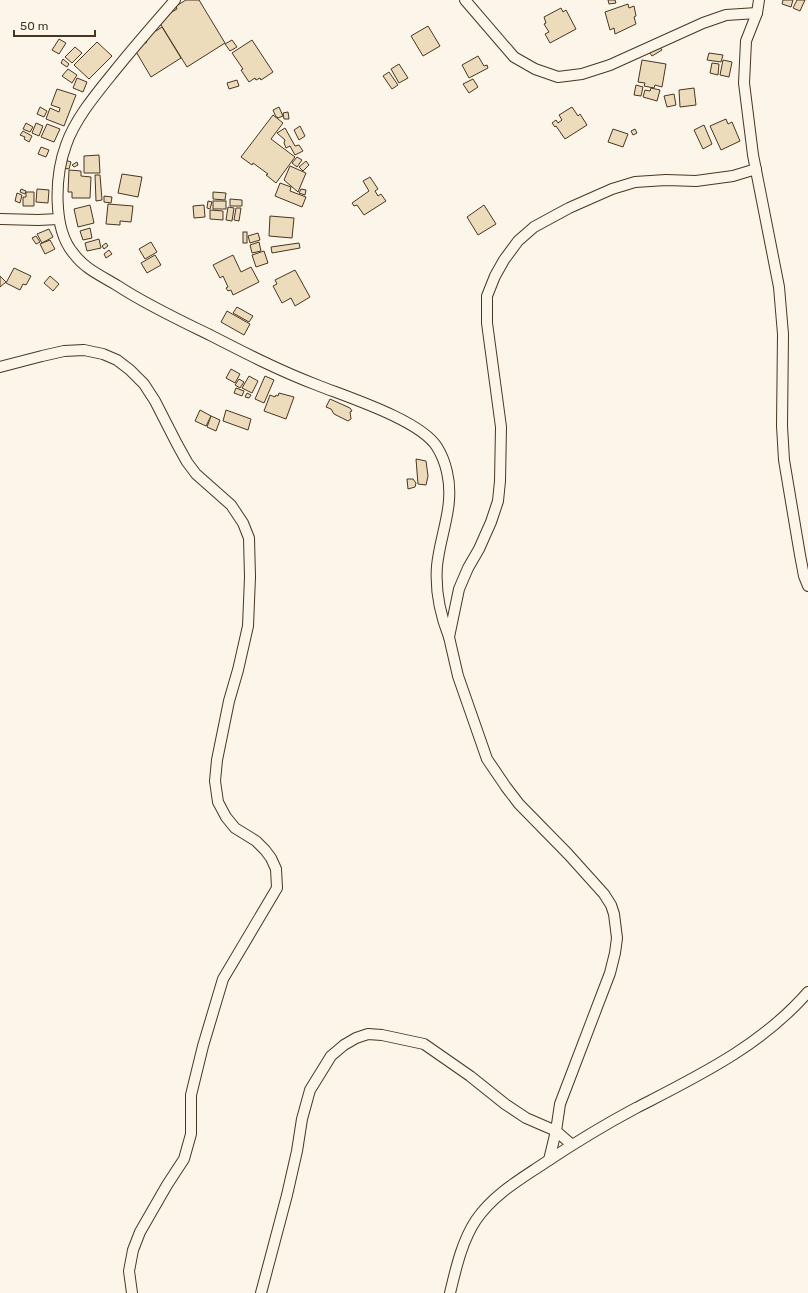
<svg xmlns="http://www.w3.org/2000/svg" width="808" height="1293" viewBox="0 0 808 1293" font-family="Rubik,sans-serif">
<rect width="100%" height="100%" fill="#fbf6e9"/>
<!-- building -->
<g fill="#ecdcbc" stroke="#4a3520">
<polygon points="186,0 199,0 225,43 187,67 158,20 177,9 176,6"/>
<polygon points="608,0 615,0 616,3 609,4"/>
<polygon points="783,0 793,0 791,7 782,4"/>
<polygon points="797,0 805,0 800,11 793,8"/>
<polygon points="628,4 629,8 634,6 636,16 634,17 636,24 615,34 614,28 610,30 605,12"/>
<polygon points="561,8 563,12 566,10 576,29 550,43 545,34 549,32 544,24 546,23 544,17"/>
<polygon points="428,26 440,46 423,56 411,36"/>
<polygon points="162,27 181,58 151,77 135,50 147,42 144,38 155,28 156,31"/>
<polygon points="59,39 66,43 59,54 52,50"/>
<polygon points="232,40 237,47 230,51 225,44"/>
<polygon points="252,40 273,72 261,80 260,78 256,80 255,78 249,82 241,70 243,69 232,53"/>
<polygon points="97,42 112,56 89,79 74,65"/>
<polygon points="659,46 662,50 652,56 649,52"/>
<polygon points="75,47 82,53 72,63 65,57"/>
<polygon points="709,53 723,55 721,62 707,60"/>
<polygon points="478,56 484,66 487,65 488,68 469,78 462,65"/>
<polygon points="63,59 69,64 67,67 61,63"/>
<polygon points="642,60 666,64 662,87 655,85 654,88 644,86 645,83 638,82"/>
<polygon points="723,60 732,62 729,77 720,75"/>
<polygon points="712,63 719,64 718,75 710,73"/>
<polygon points="399,64 408,78 399,83 391,69"/>
<polygon points="68,69 77,75 72,83 62,76"/>
<polygon points="389,72 398,85 392,89 383,76"/>
<polygon points="77,78 87,82 83,92 73,88"/>
<polygon points="473,79 478,87 469,93 463,84"/>
<polygon points="237,80 239,86 229,89 227,83"/>
<polygon points="636,85 643,87 641,96 634,95"/>
<polygon points="651,88 660,90 657,101 643,97 645,90 650,91"/>
<polygon points="694,88 696,105 680,107 679,90"/>
<polygon points="57,89 76,95 64,126 46,119 50,108 59,112 60,108 51,105"/>
<polygon points="674,94 676,105 667,107 664,96"/>
<polygon points="40,107 47,111 44,117 37,114"/>
<polygon points="279,107 283,116 278,118 277,117 276,117 273,110"/>
<polygon points="572,107 578,116 580,114 587,125 565,139 556,126 555,127 552,123 556,120 558,123 562,120 559,115"/>
<polygon points="288,112 289,119 284,119 283,113"/>
<polygon points="273,115 283,123 271,139 295,157 276,183 266,175 268,174 253,163 252,165 241,157"/>
<polygon points="726,119 728,124 732,122 740,141 721,150 710,126"/>
<polygon points="26,123 33,127 30,132 23,129"/>
<polygon points="36,123 43,126 39,136 32,133"/>
<polygon points="47,124 60,129 54,142 41,137"/>
<polygon points="704,125 712,144 703,149 694,130"/>
<polygon points="300,126 305,136 299,140 294,130"/>
<polygon points="285,128 295,146 299,145 303,151 295,155 290,146 286,148 284,143 285,140 277,133"/>
<polygon points="613,129 628,134 623,147 608,142"/>
<polygon points="635,129 637,133 633,135 631,131"/>
<polygon points="23,131 32,136 29,142 24,139 25,137 20,135"/>
<polygon points="41,147 49,150 46,157 38,154"/>
<polygon points="99,155 100,173 84,173 84,156"/>
<polygon points="297,157 302,160 297,167 292,163"/>
<polygon points="65,160 71,162 69,169 63,168"/>
<polygon points="306,161 309,165 303,171 299,167"/>
<polygon points="77,162 78,165 74,167 72,165"/>
<polygon points="290,166 306,173 298,192 284,180"/>
<polygon points="69,170 81,171 81,176 91,177 90,198 72,198 72,192 68,192"/>
<polygon points="122,174 142,177 138,197 118,193"/>
<polygon points="95,175 100,175 102,200 96,201"/>
<polygon points="370,177 378,189 375,191 378,196 381,194 386,201 364,215 357,205 354,206 352,203 369,191 363,181"/>
<polygon points="280,183 291,187 290,191 306,197 302,207 275,196"/>
<polygon points="21,189 26,191 25,194 20,192"/>
<polygon points="37,189 49,190 48,203 36,202"/>
<polygon points="301,189 306,190 305,195 299,193"/>
<polygon points="26,192 34,192 34,206 23,206 23,197 26,197"/>
<polygon points="213,192 226,193 225,200 213,199"/>
<polygon points="17,193 22,195 20,203 15,201"/>
<polygon points="104,196 112,197 111,203 104,202"/>
<polygon points="230,199 242,200 242,206 230,206"/>
<polygon points="208,201 212,202 210,209 207,208"/>
<rect x="213" y="201" width="13" height="8"/>
<polygon points="108,204 133,206 131,222 120,221 120,225 106,224"/>
<polygon points="90,205 94,223 78,227 74,209"/>
<polygon points="204,205 205,217 194,218 193,206"/>
<polygon points="484,205 496,224 478,235 467,217"/>
<polygon points="228,207 234,208 232,221 226,220"/>
<polygon points="236,208 241,208 239,221 234,220"/>
<polygon points="210,210 223,211 223,220 210,219"/>
<polygon points="270,216 294,218 292,238 269,236"/>
<polygon points="90,228 92,238 83,240 80,231"/>
<polygon points="49,229 53,237 42,243 37,234"/>
<rect x="243" y="232" width="4" height="11"/>
<polygon points="258,233 260,240 250,243 248,236"/>
<polygon points="36,236 40,242 36,244 32,238"/>
<polygon points="99,239 101,248 87,251 85,243"/>
<polygon points="50,240 55,249 45,254 40,244"/>
<polygon points="151,242 157,252 145,259 139,249"/>
<polygon points="259,242 261,251 252,253 250,245"/>
<polygon points="106,243 108,246 104,249 102,246"/>
<polygon points="299,243 300,248 272,253 271,247"/>
<polygon points="109,250 112,254 106,258 104,254"/>
<polygon points="264,251 268,263 256,267 252,255"/>
<polygon points="155,255 161,265 147,273 141,263"/>
<polygon points="233,255 241,272 251,267 259,282 233,295 231,290 228,291 226,288 228,287 223,276 220,278 213,265"/>
<polygon points="14,268 31,276 26,285 23,284 20,290 6,283"/>
<polygon points="295,270 310,297 295,306 291,298 282,303 273,286 277,284 275,280"/>
<polygon points="0,276 6,282 0,287"/>
<polygon points="50,276 59,284 53,291 44,283"/>
<polygon points="237,307 253,316 249,322 233,313"/>
<polygon points="227,311 250,324 244,335 221,322"/>
<polygon points="231,369 240,374 235,383 226,378"/>
<polygon points="249,376 258,381 252,393 242,388"/>
<polygon points="265,376 274,380 264,403 255,399"/>
<polygon points="239,379 244,382 240,388 235,385"/>
<polygon points="236,388 244,391 242,396 234,393"/>
<polygon points="247,393 251,395 249,398 245,397"/>
<polygon points="279,393 294,397 286,419 264,411 270,395 275,397 276,395 278,396"/>
<polygon points="330,399 350,408 352,411 350,412 351,419 348,421 334,414 331,409 326,407"/>
<polygon points="200,410 211,416 206,426 195,421"/>
<polygon points="226,410 251,419 248,430 223,421"/>
<polygon points="211,416 220,420 216,431 207,427"/>
<polygon points="416,459 426,461 428,476 426,485 418,484"/>
<polygon points="407,479 413,479 416,483 415,487 408,489"/>
</g>
<g fill="none" stroke-linecap="round" stroke-linejoin="round">
<!-- street casing -->
<g stroke="#4a3520" stroke-width="12">
<g id="street">
<path d="M175,0C154,24 133,48 113,73C96,94 75,119 66,145C55,175 52,229 74,254C85,269 102,276 118,286C147,305 179,320 210,335C245,353 280,371 317,385C347,397 420,420 437,447C442,455 445,463 447,472C455,506 440,534 437,566C435,591 440,614 449,637"/>
<polyline points="465,0 514,57 535,69 558,77 582,74 610,65 703,23 726,15 757,13"/>
<polyline points="759,0 757,13 746,41 744,83 753,155 779,287 783,334 782,426 784,460 800,555 804,576 808,586"/>
<polyline points="0,219 38,220 59,219"/>
<polyline points="0,367 42,356 64,351 84,350 103,354 117,360 130,370 144,384 155,401 177,444 187,462 196,474 231,505 243,523 249,538 250,577 248,626 238,670 229,701 217,760 215,781 218,802 226,817 235,828 256,841 265,850 271,858 276,869 277,888 223,979 203,1046 191,1095 191,1134 184,1159 167,1185 140,1232 133,1250 129,1271 132,1293"/>
<polyline points="549,1160 556,1131 560,1104 610,973 615,953 617,938 614,914 611,905 604,894 568,854 519,804 506,787 487,759 458,676 449,637 459,589 468,568 479,549 491,522 498,501 500,481 501,427 487,323 487,296 495,276 504,260 518,241 534,227 569,208 612,189 635,182 666,180 696,181 733,176 756,169"/>
<polyline points="261,1293 287,1195 297,1151 302,1119 310,1090 331,1056 344,1045 356,1038 368,1034 382,1035 424,1044 470,1076 505,1104 526,1118 556,1131 571,1144"/>
<path d="M450,1293C456,1268 462,1241 476,1220C493,1195 519,1180 543,1164C573,1144 604,1125 636,1108C698,1076 761,1046 808,992"/>
</g>
</g>
<!-- street -->
<use href="#street" stroke="#fbf6e9" stroke-width="10"/>
</g>
<!-- scale -->
<path d="M14 30v6h81v-6" fill="none" stroke="#4a3520" stroke-width="2"/>
<text x="20" y="30" font-size="12" fill="#4a3520" stroke="#fbf6e9" stroke-width="3" paint-order="stroke">50 m</text>
</svg>
